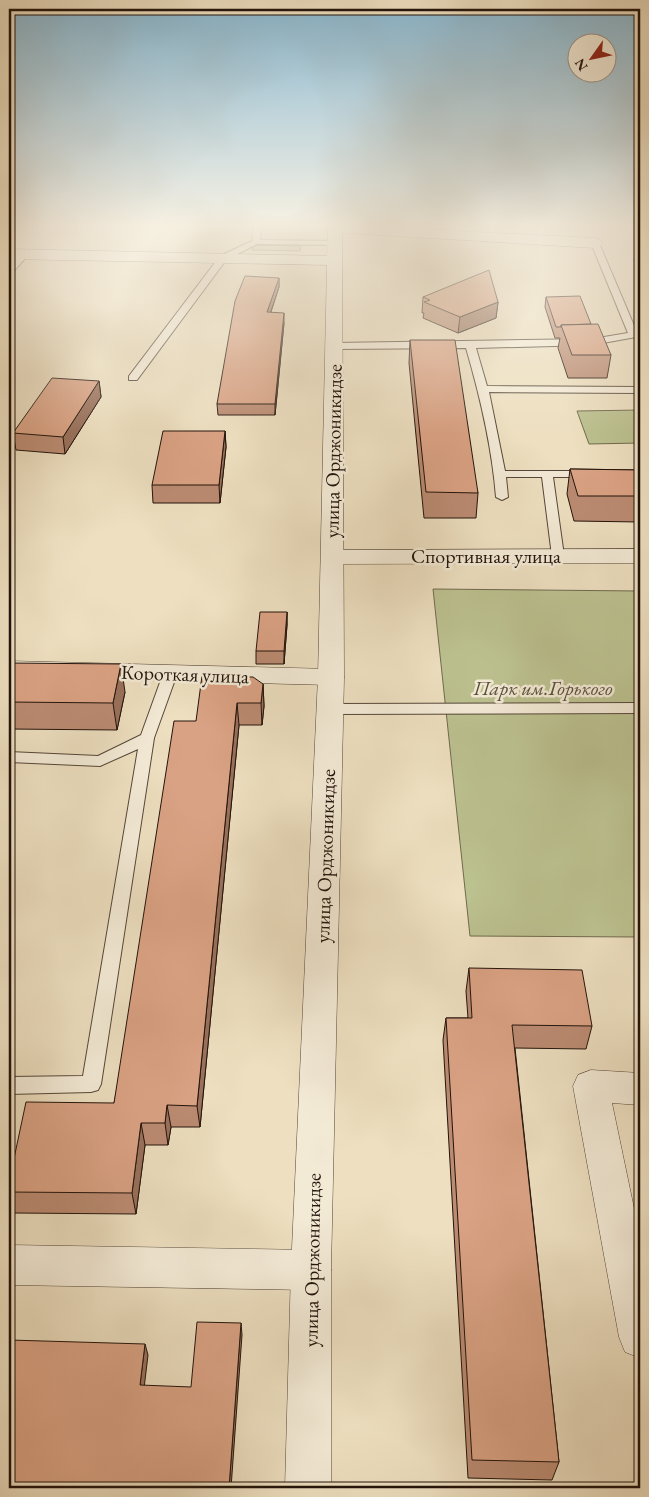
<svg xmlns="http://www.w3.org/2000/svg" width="649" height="1497" viewBox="0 0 649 1497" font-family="'EB Garamond',serif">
<rect width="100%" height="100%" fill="#eddfc0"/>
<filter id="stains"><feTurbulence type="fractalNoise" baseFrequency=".004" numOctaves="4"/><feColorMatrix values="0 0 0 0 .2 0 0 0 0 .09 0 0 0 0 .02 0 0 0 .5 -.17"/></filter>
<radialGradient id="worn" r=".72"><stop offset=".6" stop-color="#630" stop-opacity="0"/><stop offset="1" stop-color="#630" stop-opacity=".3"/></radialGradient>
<!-- green -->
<g fill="#bcc190" stroke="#6f6a4e">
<polygon points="253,245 301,246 300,251 252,250"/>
<polygon points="640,410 640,443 589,444 577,411"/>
<polygon points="433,589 640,591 640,937 470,936"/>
</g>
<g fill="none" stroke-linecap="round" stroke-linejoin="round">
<!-- service casing -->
<g stroke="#554638" stroke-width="2">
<g id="service">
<polygon points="254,223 262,223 260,240 335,241 339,243 335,245 257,244 226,260 137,380 129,380 129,376 220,256 252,241"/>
<path d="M592,241L599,243L638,335L636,337L592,345L476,348L487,386L640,387V393L489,392L505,471H590L596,474L590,477H553L564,556L558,560L552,556L542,477H506L508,497L502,500L496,497C492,447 480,396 466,348L334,349L329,346L334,343L592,339L628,333L591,243Z"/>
<polygon points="22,252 29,254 12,273 9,274 9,266"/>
<polygon points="170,670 175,671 177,674 154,738 101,1084 98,1090 91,1092 9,1094 9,1077 83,1076 138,749 100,766 9,762 9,752 98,756 141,735 163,674 165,671"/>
<polygon points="640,703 640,713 330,714 325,712 323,709 325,706 330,704"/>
</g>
</g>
<!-- minor casing -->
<g stroke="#554638" stroke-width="1">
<g id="minor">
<polygon points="335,225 595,238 600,240 603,243 600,246 595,248 330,232 328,229 330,226"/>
<polygon points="640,549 640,563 332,564 324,562 321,557 324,552 332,550"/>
<polygon points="9,661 331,669 340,671 344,677 340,683 331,685 9,677"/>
<polygon points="591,1070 640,1073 640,1105 612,1103 640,1237 640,1358 625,1352 619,1337 573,1086 578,1075"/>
<polygon points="9,1245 311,1250 325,1256 331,1270 325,1284 311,1290 9,1285"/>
</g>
</g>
<!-- tertiary casing -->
<g stroke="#554638" stroke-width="1">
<polygon id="tertiary" points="328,223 342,223 344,677 331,1270 331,1488 285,1488 291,1270 318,677 327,265 9,259 9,249 327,256"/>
</g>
<!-- service -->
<use href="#service" fill="#f3ead6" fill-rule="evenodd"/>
<!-- minor -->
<use href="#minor" fill="#f3ead6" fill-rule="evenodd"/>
<!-- tertiary -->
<use href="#tertiary" fill="#f3ead6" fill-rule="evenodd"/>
</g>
<!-- wall -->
<g fill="#bb8b72" stroke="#22130b">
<polygon points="637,239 640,239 640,272 634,260"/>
<polygon points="279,278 279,287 271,312 284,323 275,415 218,415 217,404"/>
<polygon points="423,297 498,302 496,318 458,333 423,318 424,313 422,313"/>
<polygon points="546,297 591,324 611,355 607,378 568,378 558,348 560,338 555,338 545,307"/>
<polygon points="410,340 478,493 476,518 424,518 409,363"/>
<polygon points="99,381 101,397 65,454 16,450 13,433"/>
<polygon points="225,431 226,447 220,503 153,503 152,485"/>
<polygon points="570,469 640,470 640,522 574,521 567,494"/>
<polygon points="287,612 287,625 284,664 256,664 256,651"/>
<polygon points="9,663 125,692 117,730 9,729"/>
<polygon points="263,684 264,706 262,725 239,725 200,1127 171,1127 168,1145 145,1145 136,1214 14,1213 9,1198 9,1192 114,1103 196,721"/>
<polygon points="469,968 592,1026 586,1049 515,1048 559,1462 552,1480 468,1478 443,1040 446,1018 468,1018 466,991"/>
</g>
<!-- shaded-wall -->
<g fill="#99715c" stroke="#22130b">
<polygon points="279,278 279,287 267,323 267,312"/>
<polygon points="498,302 496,318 458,333 460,317"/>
<polygon points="284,313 284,323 275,415 275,404"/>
<polygon points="99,381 101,397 65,454 63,437"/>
<polygon points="225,431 226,447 220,503 219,485"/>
<polygon points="287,612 287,625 284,664 284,651"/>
<polygon points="121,664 125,692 117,730 113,703"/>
<polygon points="263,684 264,706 262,725 261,703"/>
<polygon points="237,703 239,725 200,1127 197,1106"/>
<polygon points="167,1105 171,1127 168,1145 165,1123"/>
<polygon points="141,1123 145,1145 136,1214 132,1193"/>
<polygon points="241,1323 242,1335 231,1488 229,1488"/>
<polygon points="145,1344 148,1355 143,1397 140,1385"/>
</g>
<!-- building -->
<g fill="#daa284" stroke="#22130b">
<polygon points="637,239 640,239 640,244"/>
<polygon points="489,270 498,302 460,317 424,302 430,300 423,297"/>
<polygon points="245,276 279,278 267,312 284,313 275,404 217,404 235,301"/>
<polygon points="580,296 591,324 561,325 561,327 556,327 546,297"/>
<polygon points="598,324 611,355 572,355 561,325"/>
<polygon points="410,340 455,340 478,493 426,492"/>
<polygon points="52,378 99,381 63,437 13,433"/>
<polygon points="163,431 225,431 219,485 152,485"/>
<polygon points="570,469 640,470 640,496 578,496"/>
<polygon points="260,612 287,612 284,651 256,651"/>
<polygon points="9,663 121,664 113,703 9,702"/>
<polygon points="202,676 253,677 263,684 261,703 237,703 197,1106 167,1105 165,1123 141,1123 132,1193 9,1192 9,1182 26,1102 114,1103 174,721 196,721"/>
<polygon points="469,968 582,970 592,1026 512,1025 559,1462 472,1460 446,1018 472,1018"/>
<polygon points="197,1322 241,1323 229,1488 9,1488 9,1340 145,1344 140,1385 191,1387"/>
</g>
<!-- sky -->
<linearGradient id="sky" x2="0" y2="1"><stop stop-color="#88b8d2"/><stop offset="0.52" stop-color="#f7f1e3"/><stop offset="1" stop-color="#f7f1e3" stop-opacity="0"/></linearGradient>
<rect width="649" height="433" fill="url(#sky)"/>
<g text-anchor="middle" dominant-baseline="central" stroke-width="5" stroke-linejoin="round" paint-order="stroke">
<!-- street labels -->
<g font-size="20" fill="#22130b" stroke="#f3ead6">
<text transform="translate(333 451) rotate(-89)">улица Орджоникидзе</text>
<text x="486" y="556">Спортивная улица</text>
<text transform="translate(185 674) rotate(2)">Короткая улица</text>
<text transform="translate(325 856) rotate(-88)">улица Орджоникидзе</text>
<text transform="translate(312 1260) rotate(-89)">улица Орджоникидзе</text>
</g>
<!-- park labels -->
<g font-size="20" font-style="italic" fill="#58503a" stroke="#f3ead6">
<text x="543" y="688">Парк им.Горького</text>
</g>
</g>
<!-- margin -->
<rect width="649" height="1497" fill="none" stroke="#eddfc0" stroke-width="30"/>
<rect x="10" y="10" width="629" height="1477" fill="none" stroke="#22130b" stroke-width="2.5"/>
<rect x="15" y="15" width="619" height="1467" fill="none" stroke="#22130b"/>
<!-- north arrow -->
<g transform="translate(592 58) rotate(237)"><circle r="24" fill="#f3ead6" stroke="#9f9485"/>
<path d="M0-4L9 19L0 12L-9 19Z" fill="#8f2418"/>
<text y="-8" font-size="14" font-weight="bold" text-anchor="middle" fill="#22130b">N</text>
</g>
<rect width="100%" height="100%" filter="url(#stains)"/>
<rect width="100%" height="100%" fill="url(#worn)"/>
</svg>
